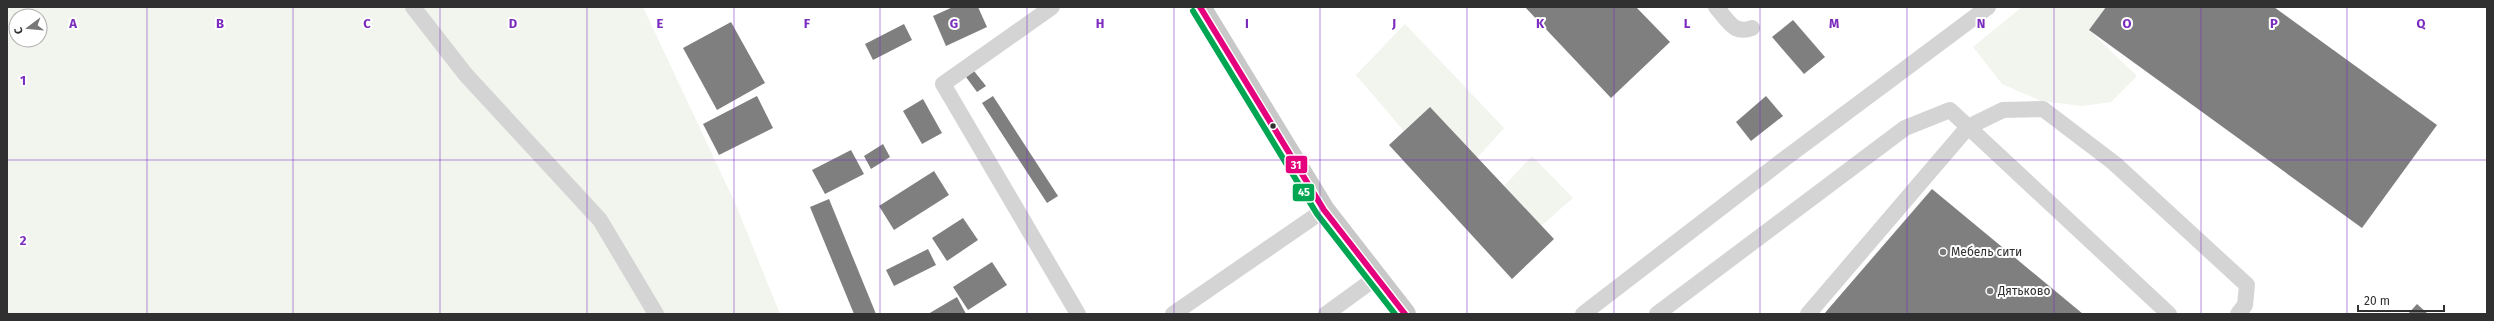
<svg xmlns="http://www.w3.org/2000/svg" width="2494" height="321" viewBox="0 0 2494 321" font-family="'Fira Sans',sans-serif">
<rect width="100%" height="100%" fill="#fff"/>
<!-- green -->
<g fill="#f1f5ed" fill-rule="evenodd">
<path d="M7,7H643L736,205L780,314H7ZM16,16H40V40H16Z"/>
<polygon points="2022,7 2106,7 2089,30 2137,76 2111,102 2082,106 2041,101 2002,84 1973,47"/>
<polygon points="1405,24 1504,128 1477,158 1430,107 1404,131 1356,75"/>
<polygon points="1532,156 1573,198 1541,226 1504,186"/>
</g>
<!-- building -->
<g fill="#7f7f7f">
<polygon points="953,7 978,7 987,27 946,46 933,16"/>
<polygon points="1525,7 1636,7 1670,42 1611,98"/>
<polygon points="2106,7 2274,7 2437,125 2362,228 2089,30"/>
<polygon points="1793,20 1825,57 1804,74 1772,37"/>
<polygon points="731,22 765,83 717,110 683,48"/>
<polygon points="904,24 912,40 873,60 865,44"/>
<polygon points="974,71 986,86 977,92 966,77"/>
<polygon points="757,96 773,128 719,155 703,124"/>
<polygon points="993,96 1058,196 1047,203 982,103"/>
<polygon points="1766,96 1783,116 1751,141 1736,122"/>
<polygon points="923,99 942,133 922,144 903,111"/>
<polygon points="1430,107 1554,239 1512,279 1389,145"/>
<polygon points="883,144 890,157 871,169 864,156"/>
<polygon points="851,150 864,174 825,194 812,170"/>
<polygon points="934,171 949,195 894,230 879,206"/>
<polygon points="1932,189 2083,314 1824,314"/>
<polygon points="829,199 876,314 854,314 810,207"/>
<polygon points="963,218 978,240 947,261 932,238"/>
<polygon points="928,249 936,265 894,286 886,270"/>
<polygon points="992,262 1007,285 968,310 953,287"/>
<polygon points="957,297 966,314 928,314"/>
<polygon points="2417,304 2428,314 2408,314"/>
</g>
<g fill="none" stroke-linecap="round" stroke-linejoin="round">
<!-- lane -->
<g stroke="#d4d4d4" stroke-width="16">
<polyline points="413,7 466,75 600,220 656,314"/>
<polyline points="1052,7 943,84 1078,314"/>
<path d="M1716,7C1728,20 1733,35 1752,28"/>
<polyline points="1173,314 1324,210"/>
<polyline points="1326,314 1377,277"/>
<polyline points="1583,314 1787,157 1988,7"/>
<polyline points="1657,314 1905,128 1950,110 2169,314"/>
<polyline points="1808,314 1968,127 2003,110 2043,109 2114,163 2247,285 2245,305 2238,314"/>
</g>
<!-- primary -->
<polyline stroke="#c8c8c8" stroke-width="22" points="1200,7 1324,210 1405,314"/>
<!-- bus-1 casing -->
<g stroke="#fff" stroke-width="9">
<polyline id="bus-1" points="1200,7 1324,210 1405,314"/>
</g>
<!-- bus-2 casing -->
<g stroke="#fff" stroke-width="9">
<polyline id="bus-2" points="1193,11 1317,214 1395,314"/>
</g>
<!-- bus-1 -->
<use href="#bus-1" stroke="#e5007d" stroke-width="6"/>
<!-- bus-2 -->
<use href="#bus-2" stroke="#00a651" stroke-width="6"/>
</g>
<!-- grid -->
<path fill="none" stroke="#7b2cbf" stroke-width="1" stroke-opacity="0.55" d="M147,7V314M293,7V314M440,7V314M587,7V314M734,7V314M880,7V314M1027,7V314M1174,7V314M1320,7V314M1467,7V314M1614,7V314M1760,7V314M1907,7V314M2054,7V314M2201,7V314M2347,7V314M7,160H2487"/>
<!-- markers -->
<circle fill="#303030" stroke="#fff" stroke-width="1.5" cx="1273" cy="126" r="3.5"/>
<g fill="#787878" stroke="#fff" stroke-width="1.5">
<circle cx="1943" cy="252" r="4"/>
<circle cx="1990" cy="291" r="4"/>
</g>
<g text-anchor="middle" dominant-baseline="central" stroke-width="4" stroke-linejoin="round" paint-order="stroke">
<!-- poi labels -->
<g font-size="12" fill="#303030" stroke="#fff" text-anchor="start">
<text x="1951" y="252">Мебель сити</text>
<text x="1998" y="291">Дятьково</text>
</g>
</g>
<g font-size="13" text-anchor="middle" font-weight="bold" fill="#7b2cbf" stroke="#fff" stroke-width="4" stroke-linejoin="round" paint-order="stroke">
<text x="73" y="28">A</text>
<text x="220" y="28">B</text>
<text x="367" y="28">C</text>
<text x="513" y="28">D</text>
<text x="660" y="28">E</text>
<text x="807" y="28">F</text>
<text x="954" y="28">G</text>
<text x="1100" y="28">H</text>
<text x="1247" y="28">I</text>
<text x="1394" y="28">J</text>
<text x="1540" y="28">K</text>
<text x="1687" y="28">L</text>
<text x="1834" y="28">M</text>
<text x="1981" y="28">N</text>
<text x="2127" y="28">O</text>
<text x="2274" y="28">P</text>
<text x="2421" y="28">Q</text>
<text x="23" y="85">1</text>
<text x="23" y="245">2</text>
</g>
<g stroke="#fff" stroke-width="1.5">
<rect x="1285" y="155" width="23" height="19" rx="4" fill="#e5007d"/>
<rect x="1292" y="183" width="23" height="19" rx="4" fill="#00a651"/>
</g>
<g font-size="11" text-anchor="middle" font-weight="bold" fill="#fff">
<text x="1296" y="169">31</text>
<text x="1304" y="196">45</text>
</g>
<!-- border -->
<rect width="2494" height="321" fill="none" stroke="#303030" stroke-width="16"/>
<!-- north arrow -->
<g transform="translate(28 28) rotate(254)"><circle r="19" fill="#ffffff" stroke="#acacac"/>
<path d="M0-3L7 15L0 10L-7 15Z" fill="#787878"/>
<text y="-6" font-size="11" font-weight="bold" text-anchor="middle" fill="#303030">С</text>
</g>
<!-- scale -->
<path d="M2358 305v6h86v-6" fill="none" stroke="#303030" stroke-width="2"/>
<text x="2364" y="305" font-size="12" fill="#303030" stroke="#ffffff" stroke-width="3" paint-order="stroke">20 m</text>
</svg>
